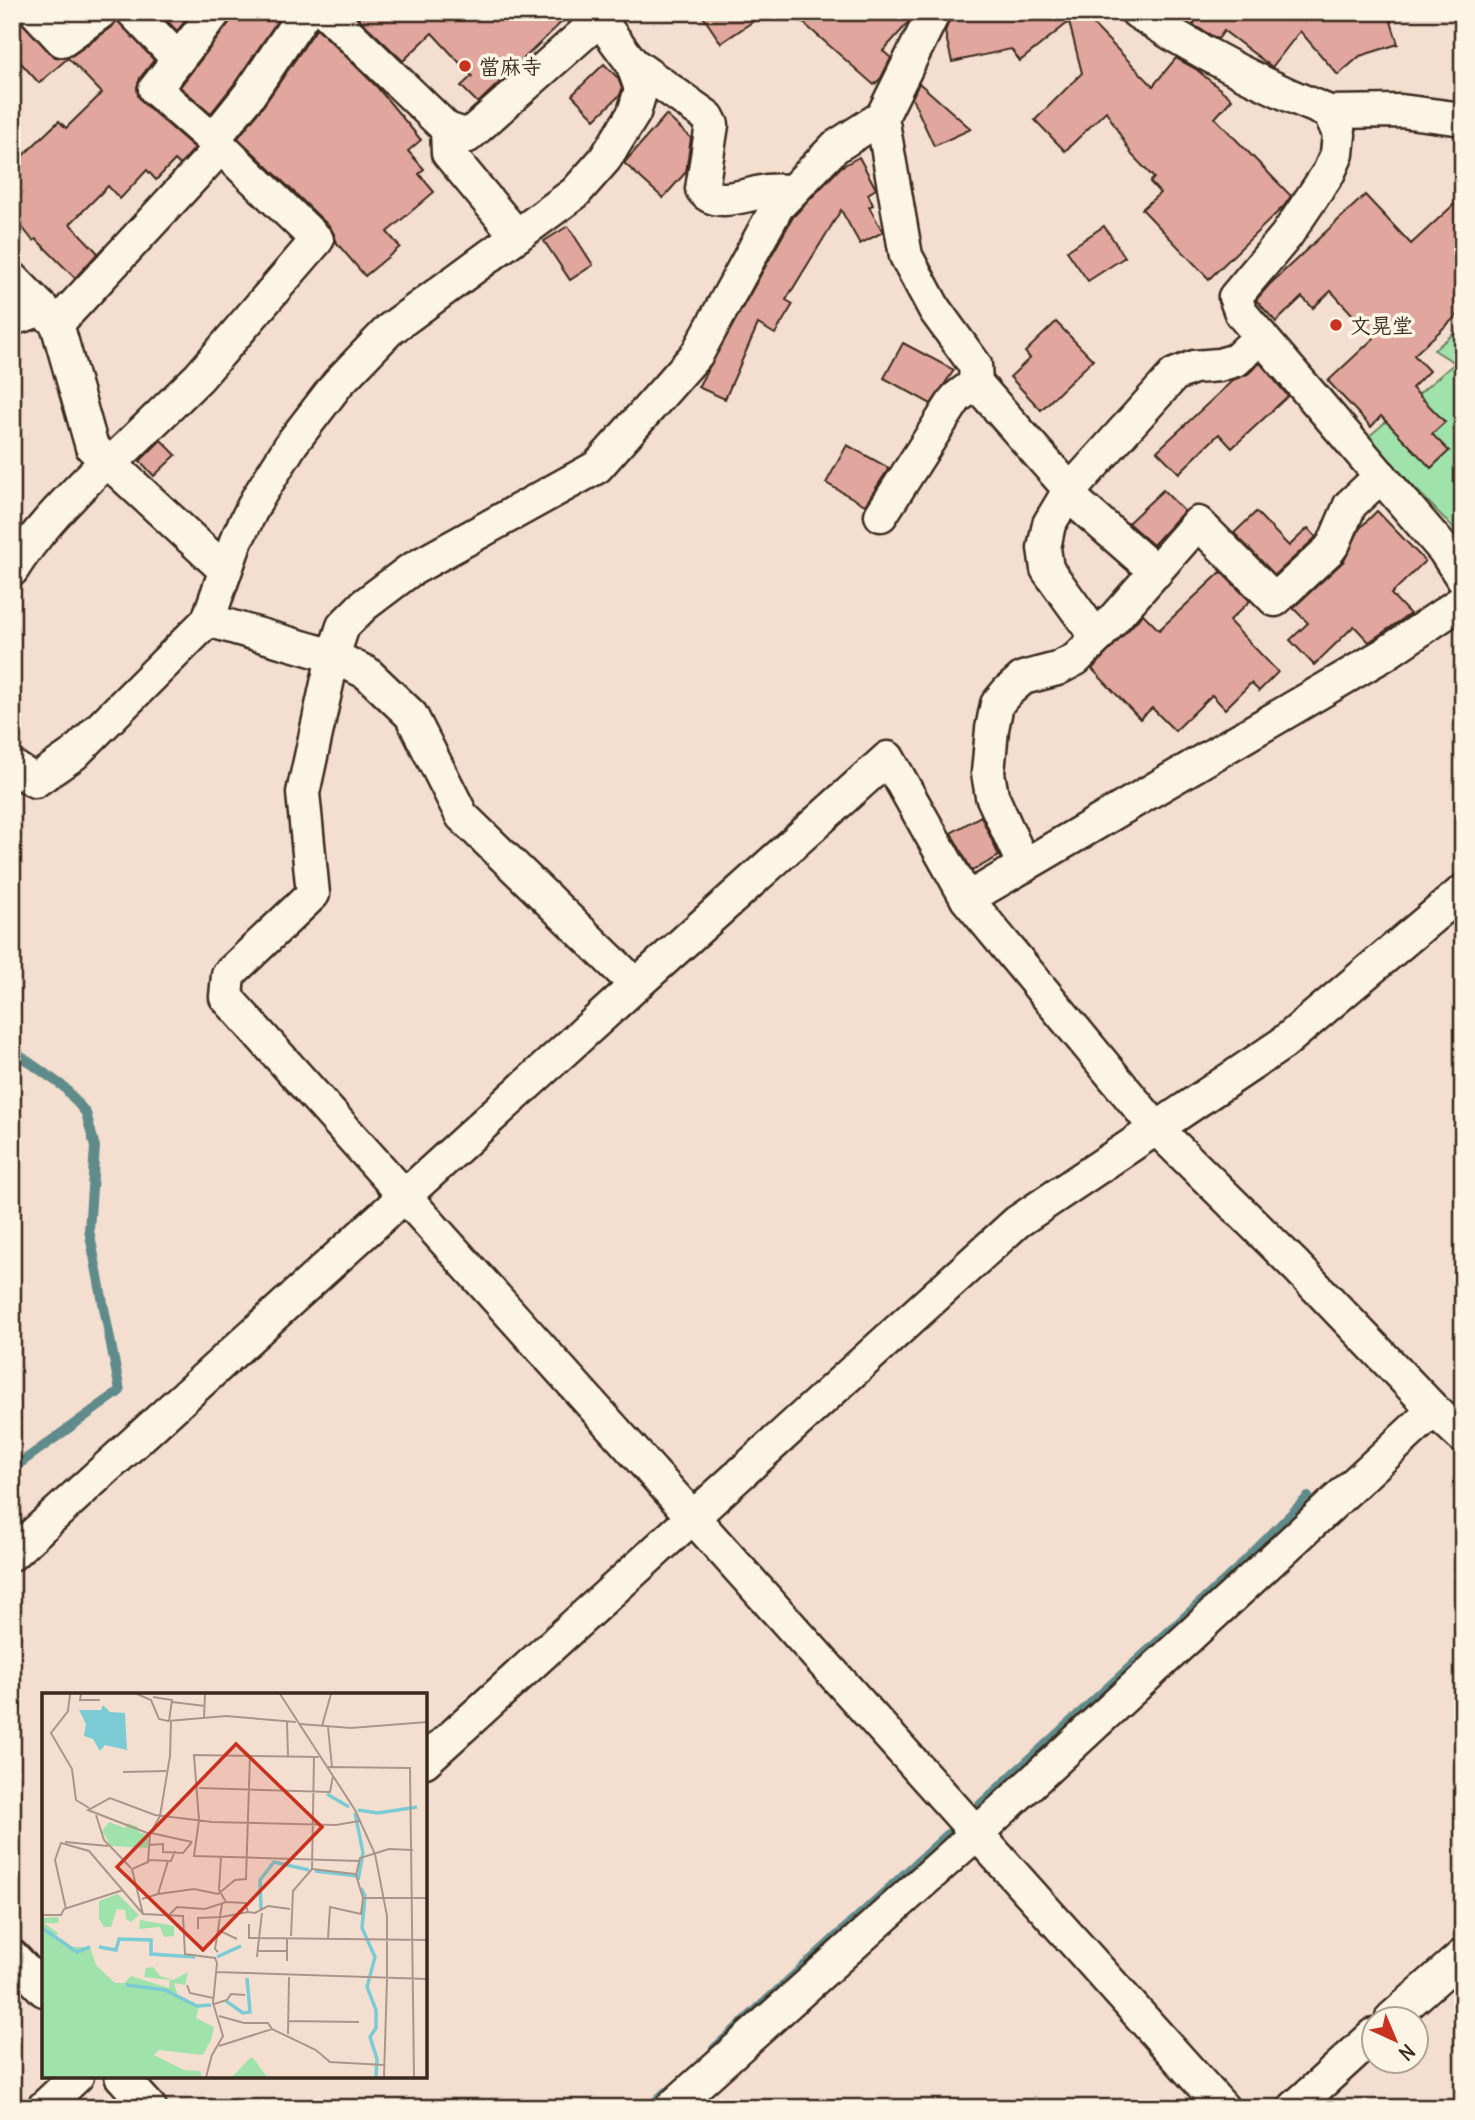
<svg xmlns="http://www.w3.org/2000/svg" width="1475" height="2120" viewBox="0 0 1475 2120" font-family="Delius,'Klee One',sans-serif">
<rect width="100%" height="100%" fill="#f4ded0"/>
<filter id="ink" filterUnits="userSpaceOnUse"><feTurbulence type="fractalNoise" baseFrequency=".0143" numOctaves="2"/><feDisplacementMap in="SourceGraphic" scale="14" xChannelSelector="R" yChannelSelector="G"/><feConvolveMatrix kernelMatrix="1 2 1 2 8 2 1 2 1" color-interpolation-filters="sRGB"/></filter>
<g filter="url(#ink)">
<!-- green -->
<polygon fill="#a0e2ab" stroke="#6e8664" stroke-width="2" points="1463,326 1463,538 1367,438 1455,363 1434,350"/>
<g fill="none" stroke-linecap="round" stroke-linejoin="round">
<!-- stream -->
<g stroke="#618b8b" stroke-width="10">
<polyline points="12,1050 64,1087 86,1113 95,1147 89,1230 120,1391 12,1469"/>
<polyline points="714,2049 1237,1569 1308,1497"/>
<polyline points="649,2108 666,2092"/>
</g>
</g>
<!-- building -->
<g fill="#e1a79e" stroke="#3b2a1e" stroke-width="2">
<polygon points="12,12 18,12 23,24 49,52 55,57 64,58 73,55 112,27 117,20 154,60 140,78 137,87 138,96 143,103 195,148 180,165 175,160 156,180 147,170 120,199 108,186 70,224 98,253 75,278 36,239 33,241 12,214 12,166 59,121 66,128 102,93 68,58 39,83 12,53"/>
<polygon points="159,12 192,12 177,31"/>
<polygon points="233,12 271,12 278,20 234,84 211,113 180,87 229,23"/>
<polygon points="360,12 572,12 478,103 461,86 472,76 432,33 403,61 356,16"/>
<polygon points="700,12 767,12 721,43"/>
<polygon points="791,12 913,12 907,24 883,51 891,58 881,78 874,85"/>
<polygon points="952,12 1081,12 1153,86 1176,58 1196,69 1232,99 1215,118 1291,196 1284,206 1209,279 1142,209 1160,193 1150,182 1154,178 1132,155 1106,111 1065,151 1035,120 1082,73 1069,22 1020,61 1011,49 952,62 945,32"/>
<polygon points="1201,12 1388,12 1398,44 1360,56 1338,75 1300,31 1272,67 1224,31 1218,39 1193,25"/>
<polygon points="317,28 377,87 421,140 408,151 424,169 419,174 434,192 387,232 400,247 365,276 335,241 334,234 330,227 238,138 264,105"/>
<polygon points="604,64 618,78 622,89 620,95 595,119 572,95"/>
<polygon points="919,83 971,129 934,146 912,98"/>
<polygon points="666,115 691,138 686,172 663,198 624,163"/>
<polygon points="859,157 876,189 868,194 873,205 869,207 883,232 860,244 841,210 786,300 793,304 775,334 758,324 725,399 698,387 793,217 841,167"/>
<polygon points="1365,195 1411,244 1463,196 1463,310 1414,355 1429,371 1412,388 1445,422 1432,434 1449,451 1431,468 1381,416 1371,427 1328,381 1374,338 1331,291 1313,308 1302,297 1276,322 1256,300 1269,285"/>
<polygon points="568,226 593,265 570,280 544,241"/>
<polygon points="1104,226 1125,257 1088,281 1067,251"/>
<polygon points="1056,322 1093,360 1041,410 1010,377 1030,358 1025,352"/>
<polygon points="903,343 954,370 931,404 884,378"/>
<polygon points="1260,363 1288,396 1232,448 1219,434 1179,473 1157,451 1233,380 1248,374"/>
<polygon points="161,440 176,455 154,476 140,461"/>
<polygon points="847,445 889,468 865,505 826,483"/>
<polygon points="1163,490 1184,511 1153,545 1128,523"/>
<polygon points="1377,511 1425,561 1391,594 1410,614 1369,642 1354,626 1314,665 1290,640 1308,623 1293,608 1344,561 1360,528"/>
<polygon points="1256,512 1289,546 1308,528 1316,537 1275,575 1234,533"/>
<polygon points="1221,572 1250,601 1229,621 1278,672 1259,691 1251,683 1225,709 1212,695 1175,731 1152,708 1140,719 1092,669 1143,614 1159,630"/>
<polygon points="981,816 999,856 972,871 951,833"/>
</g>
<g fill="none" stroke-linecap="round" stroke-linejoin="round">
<!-- minor casing -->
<g stroke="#3b2a1e" stroke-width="37">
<g id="minor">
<polyline points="36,12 62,40 101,12"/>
<polyline points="133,12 178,59"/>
<polyline points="326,12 447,129 468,136 608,12"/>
<polyline points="934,12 882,117 906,256 935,310 975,365 976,383 1070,490"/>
<path d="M1137,12C1198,52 1262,85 1329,112L1339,134L1337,154L1329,172L1286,236L1235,297L1241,313L1444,550L1463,579"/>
<path d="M632,63L708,117L712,125L702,189C715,209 749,193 768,191C776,190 784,191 792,191"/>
<polyline points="1329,112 1401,111 1463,119"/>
<polyline points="882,117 835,147 777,207 697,354 597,467 409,571 364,605 343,626 333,656 303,793 313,894 228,975 226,997 1223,2108"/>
<polyline points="447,129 448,153 517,236"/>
<polyline points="213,140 249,95 305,12"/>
<polyline points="12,278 57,324 92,447 225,570"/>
<polyline points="12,319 43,309"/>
<polyline points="57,324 221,147 155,89 215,12"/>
<polyline points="111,463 199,377 317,240 221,147"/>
<polyline points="1067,494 1156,572"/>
<polyline points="881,515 956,398 976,383"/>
<path d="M12,570C38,528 73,495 107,460"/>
<polyline points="208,620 333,656 367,673 411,715 462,816 636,985"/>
<polyline points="1097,638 1047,569 1044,548 1049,524 1067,494 1174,375 1194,367 1219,365 1236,360 1261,336"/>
<polyline points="12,766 35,781 74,754 208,620 236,541 257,499 292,443 338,383 389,330 575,193 605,159 634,113 641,89 632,63 600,20"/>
<polyline points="1024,866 992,796 988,773 992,729 997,704 1007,692 1023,678 1057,669 1076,659 1097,638 1198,523 1275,600 1329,550 1334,543 1350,505 1381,476"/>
<polyline points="967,899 1385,654 1463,601"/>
<polyline points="12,1554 636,985 888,758 967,899 1156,1128 1296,1266 1434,1410 1463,1437"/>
<polyline points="425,1761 1017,1222 1282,1044 1463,891"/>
<polyline points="12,1956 44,1990"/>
<polyline points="1392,2018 1463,1955"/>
<polyline points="121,2076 150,2108"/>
<polyline points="43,2108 77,2076"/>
<polyline points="671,2108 977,1833 1434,1410"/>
<polyline points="1294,2108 1374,2035"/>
</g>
</g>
<!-- minor -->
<use href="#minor" stroke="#fcf5e5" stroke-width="32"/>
</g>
</g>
<!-- markers -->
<g fill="#c8321e" stroke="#fcf5e5" stroke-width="2.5">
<circle cx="465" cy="66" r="7"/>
<circle cx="1336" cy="325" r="7"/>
</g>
<g text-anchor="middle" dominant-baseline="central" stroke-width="7" stroke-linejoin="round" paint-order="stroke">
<!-- poi labels -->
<g font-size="21" font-weight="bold" fill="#3b2a1e" stroke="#fcf5e5" text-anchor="start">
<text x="479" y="66">當麻寺</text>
<text x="1350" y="325">文晃堂</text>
</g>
</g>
<!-- overview -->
<g transform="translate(42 1693)">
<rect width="385" height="385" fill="#f4ded0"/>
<path d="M67,129L83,135L86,130L96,134V139L106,142V155L69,153L60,138ZM76,201L97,222L89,229L84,226L83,217L75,216L69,234H62L57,226V208ZM16,224L17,230H2L16,240L13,245L28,254H48L54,272L73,290H82L89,283L127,295L128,287L102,284L104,275L111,274L118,283L131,287L146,279L143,292L132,290L136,303L157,314L154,325L172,334L169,347L161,362L117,357L112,362L142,377L158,378L160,384H0V225ZM98,227L132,233V243L122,244L118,234L97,236ZM208,365H211L225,384H190Z" fill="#a0e2ab"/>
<path d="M61,12L68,19L83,20L85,57L63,52L58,58L51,46L42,43L44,31L37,17H59Z" fill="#7acbd4"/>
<path fill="none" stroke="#7acbd4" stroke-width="3.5" d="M285,101L307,114M316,117L336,120L375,114M313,120L321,160L316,187M273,178L316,183M319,195L323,203L320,235L333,264L325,294L334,317V335L328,344L335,366L334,384M219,216L218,187L232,169L267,177M0,235L35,259L48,254M57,254L74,257L77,246L109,247V261L153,264M175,264L199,253M84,292L123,297L155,313L169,312M184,308L201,320L208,319L205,285"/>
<path fill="none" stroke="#aa9689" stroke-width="2" d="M28,1L26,18L9,40L30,76L34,107L47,115M39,1L38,7H58M95,1L109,7L117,26L126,28L184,23L254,29M238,1L313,117L333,161L345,223V286M111,4L130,7L127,28M130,9L163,13M162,25L163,1M245,29L246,64M258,31L309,35L385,29M280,33L289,1M286,34L290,74M277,64L152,62L157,127L152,163L318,168M286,74L368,75L372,384M81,79L124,78M157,95L288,99L291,83M54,122L62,147L89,175M109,140L150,149M108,141L46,117L68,105L113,122L170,129L294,132L317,128M23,149L66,153M107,152L121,151V159L141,160L150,149M179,164L177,197L184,209M107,167L129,168L133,158M270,176L313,181M116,201L152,196L176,201L193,187L204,186L208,62M321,205L314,182L318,165L347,156L371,157M100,206L116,201L126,168M24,216L13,167L19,150L47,158L101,221L141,223L143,261L173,265L175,270L171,310L181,343L170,362L164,384M101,221L90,176L106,169L108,141L118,123L128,63L129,28M0,222H19L22,216L81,197M127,222L135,214L163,216L184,209L203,210L206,219L213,220L226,213L248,216M180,224L206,219M207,231V245H217L220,220M156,236V225L180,224M176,237L195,246M249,243L251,198L270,176L272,65M286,245L288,214L319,221L321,205H385M245,246V268M216,258H245M176,259L173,256L180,211M215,264L217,245L385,247M174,279L385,286M145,292L148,300L171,305M172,311L185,307L189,301L203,302M177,323L202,330H226L230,336M246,328L317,329M246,341L247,284M177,353L230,336L274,357L288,369L342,372M342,384L345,286"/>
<path fill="#c8321e" fill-opacity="0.15" stroke="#c8321e" stroke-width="3.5" d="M194,51L280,134L161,257L75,174Z"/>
<rect width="385" height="385" fill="none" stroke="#3b2a1e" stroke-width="3.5"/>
</g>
<!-- margin -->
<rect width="1475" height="2120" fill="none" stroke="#fcf5e5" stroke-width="42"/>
<rect x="21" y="21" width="1433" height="2078" fill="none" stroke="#3b2a1e" stroke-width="2.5" filter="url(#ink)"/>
<!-- north arrow -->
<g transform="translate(1395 2040) rotate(136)"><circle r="33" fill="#fcf5e5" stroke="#afa495" stroke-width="2"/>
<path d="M0-5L12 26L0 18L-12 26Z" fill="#c8321e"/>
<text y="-10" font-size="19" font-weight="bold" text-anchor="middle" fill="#3b2a1e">N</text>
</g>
</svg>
